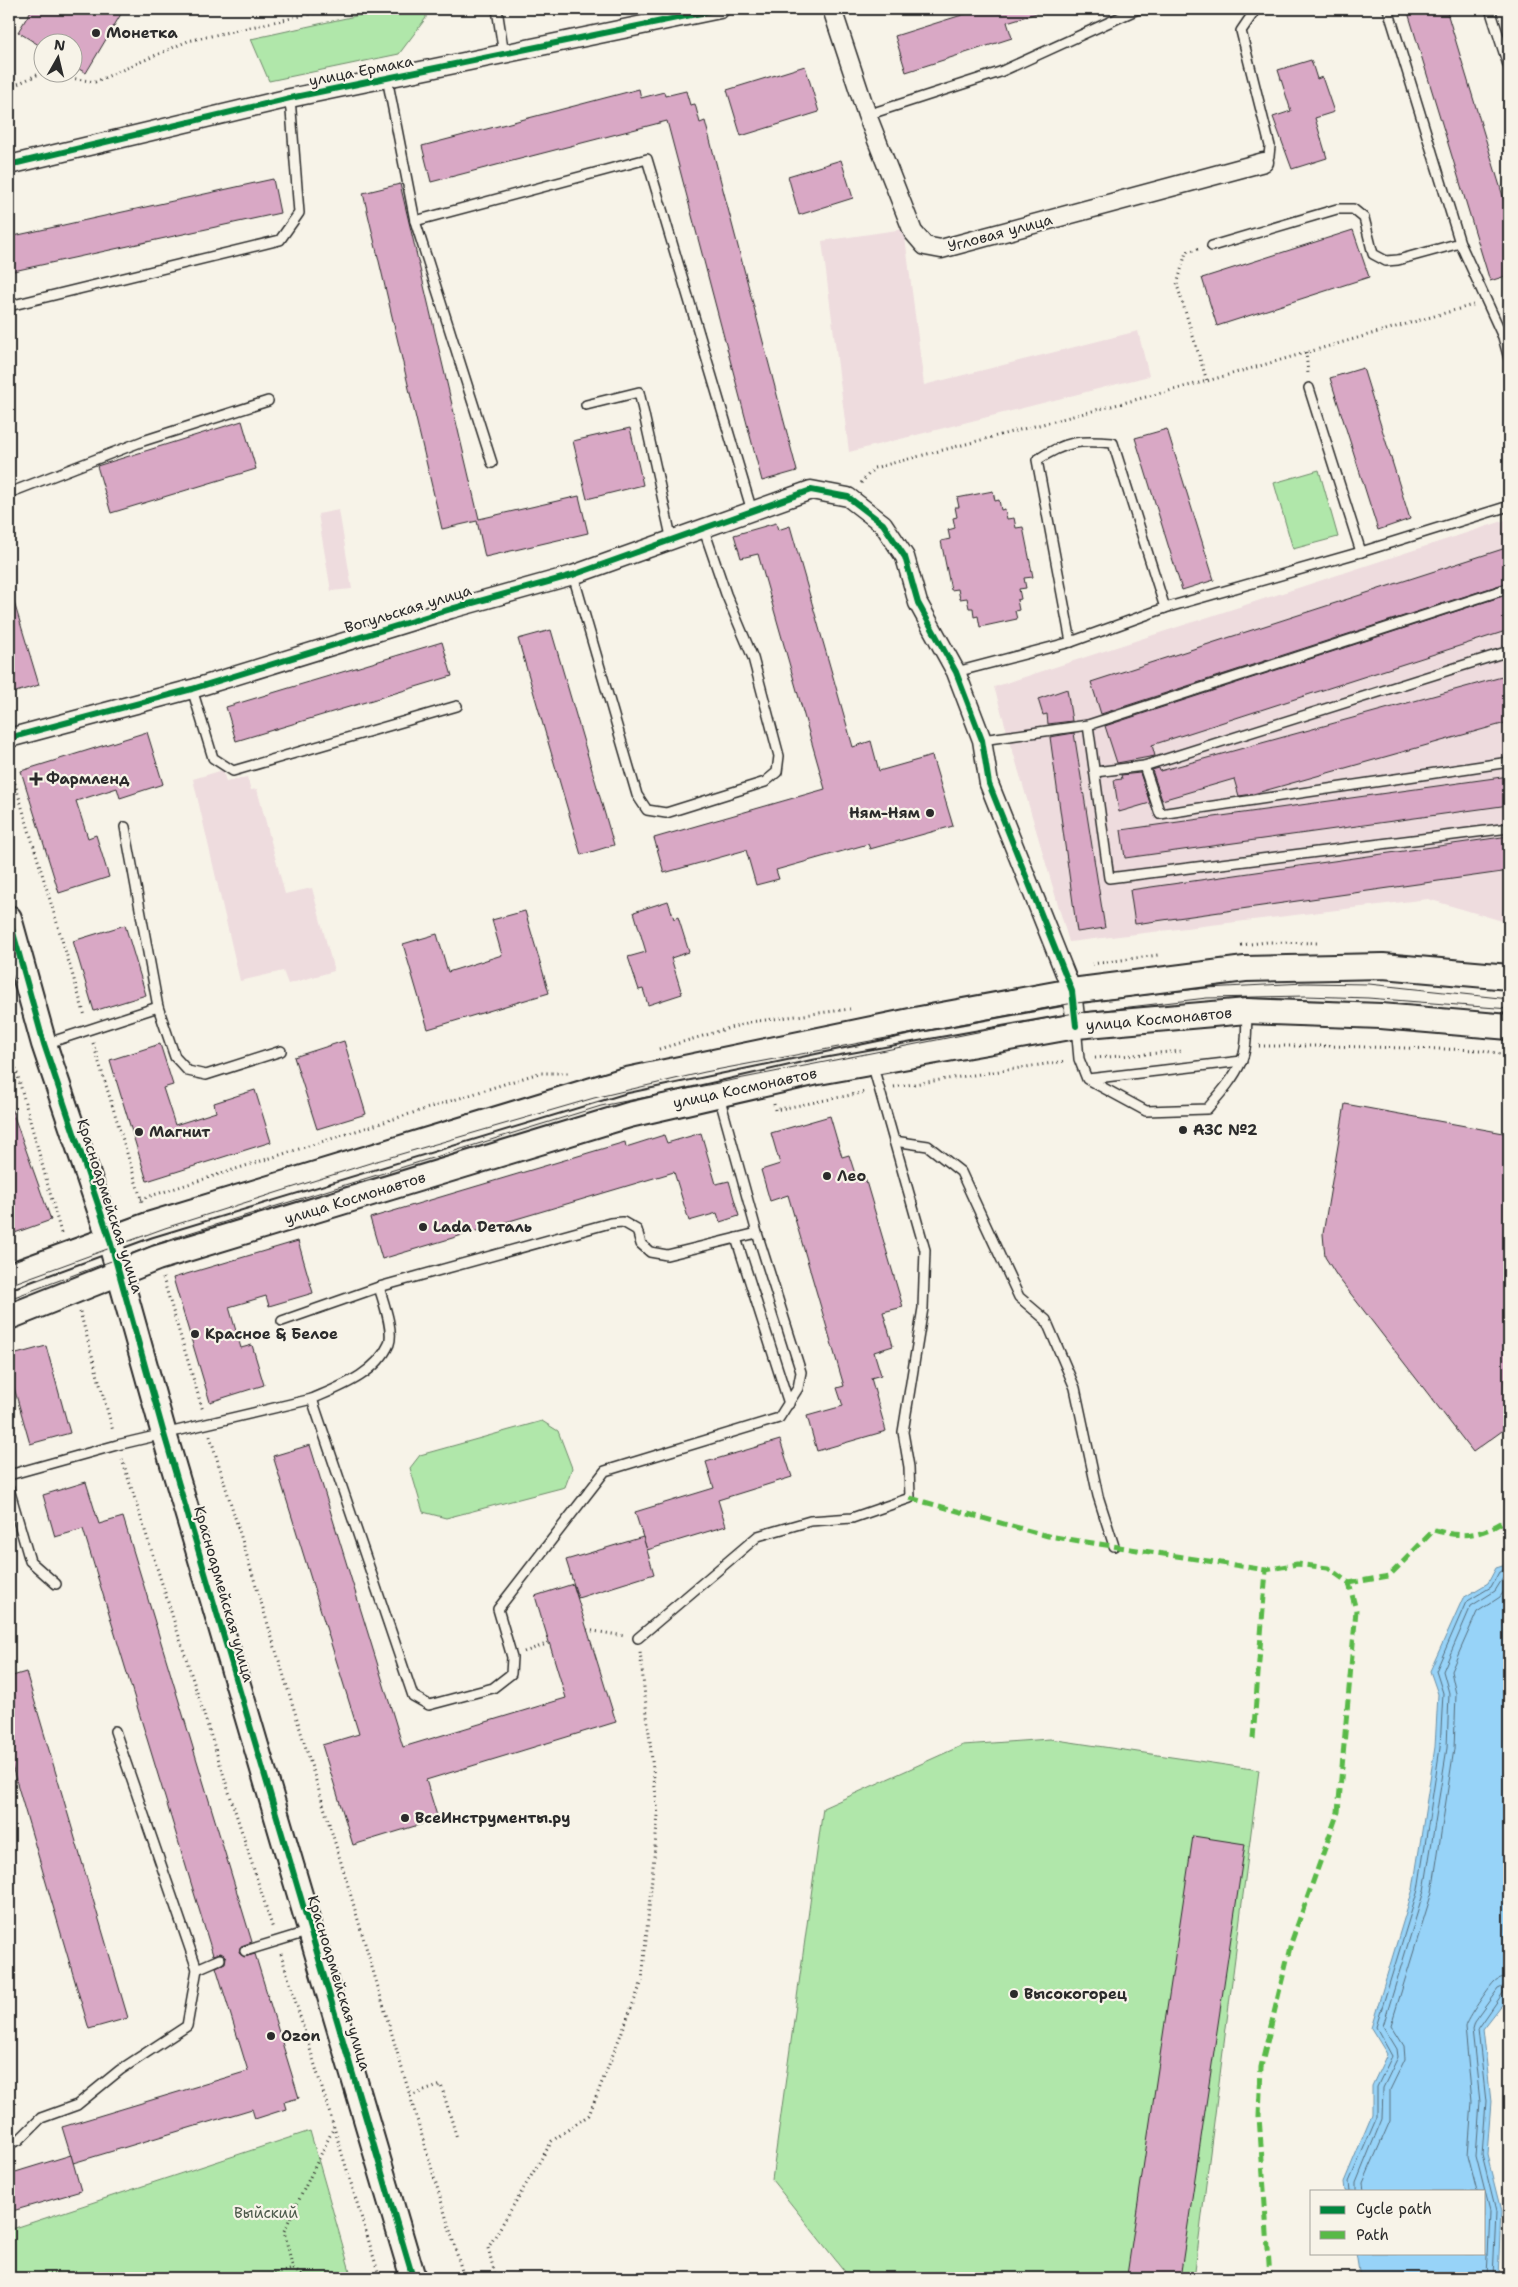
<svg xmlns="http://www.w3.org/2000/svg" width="1518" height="2287" viewBox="0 0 1518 2287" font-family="'Shantell Sans',sans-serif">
<rect width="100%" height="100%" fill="#f7f3e8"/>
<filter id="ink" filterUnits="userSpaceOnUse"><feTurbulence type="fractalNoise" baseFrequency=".02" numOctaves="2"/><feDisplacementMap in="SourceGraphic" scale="10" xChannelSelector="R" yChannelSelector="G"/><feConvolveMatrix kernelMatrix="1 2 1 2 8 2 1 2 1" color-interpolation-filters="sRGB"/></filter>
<g filter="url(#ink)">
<!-- built -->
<g fill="#eedcde">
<polygon points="904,229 924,385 1138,331 1149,376 849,452 822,241"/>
<polygon points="339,510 352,589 331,591 318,514"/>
<polygon points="1509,519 1509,923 1428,899 1069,942 994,687"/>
<polygon points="223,770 226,782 247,777 251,790 257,789 285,894 312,888 334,971 288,984 283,971 240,981 193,779"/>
</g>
<!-- green -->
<g fill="#b0e7aa" stroke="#6e896a">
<polygon points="387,9 426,9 426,18 399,54 269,81 251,39"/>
<polygon points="1319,470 1338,537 1293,549 1274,483"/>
<polygon points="542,1421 558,1431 572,1468 565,1487 446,1518 423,1512 410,1468 420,1455"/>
<polygon points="1050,1739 1259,1770 1194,2278 850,2278 772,2180 823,1808 963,1745"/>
<polygon points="310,2131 352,2278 9,2278 9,2230"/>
</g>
<!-- water -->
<polygon fill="#97d3f8" stroke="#6c90a6" points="1509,1564 1509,1991 1504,2002 1483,2029 1491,2102 1487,2155 1501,2211 1498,2278 1360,2278 1356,2253 1484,2253 1484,2191 1345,2191 1344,2182 1372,2115 1372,2086 1387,2054 1371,2028 1413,1889 1435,1747 1438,1694 1430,1671 1463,1598 1488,1583 1496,1568"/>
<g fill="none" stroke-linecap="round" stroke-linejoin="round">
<!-- shore -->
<g stroke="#566e7d" stroke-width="1">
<polyline points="1350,2191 1349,2182 1377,2117 1377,2087 1392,2056 1376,2027 1418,1890 1440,1748 1443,1693 1436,1671 1466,1602 1491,1587 1499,1572 1509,1569"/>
<polyline points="1356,2191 1356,2183 1382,2119 1383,2088 1398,2057 1397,2049 1383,2026 1424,1891 1447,1748 1449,1693 1443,1671 1471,1606 1495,1591 1503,1578 1509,1576"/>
<polyline points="1364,2191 1363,2183 1390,2121 1390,2090 1405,2059 1404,2046 1391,2025 1432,1892 1454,1749 1456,1694 1451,1671 1477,1612 1500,1597 1509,1584"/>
<path d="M1477,2191L1468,2156L1472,2102L1465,2027C1466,2020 1489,1987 1494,1982C1498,1978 1503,1977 1509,1977"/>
<polyline points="1487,2278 1490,2212 1476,2156 1480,2102 1472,2029 1474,2022 1498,1989 1509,1984"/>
<polyline points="1493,2278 1496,2212 1482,2155 1486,2102 1478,2029 1503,1993 1509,1991"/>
</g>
</g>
<!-- building -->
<g fill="#d9a8c5" stroke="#2b2b2b">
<polygon points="32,9 124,9 86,73 72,65 72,42 42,42 42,47 18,32"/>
<polygon points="981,9 1036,9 1037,13 1007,22 1012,38 906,72 895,36"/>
<polygon points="1407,9 1446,9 1509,216 1509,275 1490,281"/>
<polygon points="1311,60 1317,79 1322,77 1334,112 1315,118 1327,158 1292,169 1273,117 1291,111 1278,70"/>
<polygon points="805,66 819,112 741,136 727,90"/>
<polygon points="639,89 641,98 664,92 665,96 686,91 690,105 695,104 700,123 705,121 797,471 762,481 667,121 431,182 422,146"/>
<polygon points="841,160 853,198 799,215 788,176"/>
<polygon points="273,179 280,213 9,272 9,237"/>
<polygon points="400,184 479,519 579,496 588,533 485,557 477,521 442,529 363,193"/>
<polygon points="1353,230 1369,277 1217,326 1202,278"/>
<polygon points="1363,368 1410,519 1378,530 1330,378"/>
<polygon points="242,421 256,469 111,513 97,466"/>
<polygon points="630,428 643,485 587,499 573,441"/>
<polygon points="1167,429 1214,580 1182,590 1135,438"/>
<polygon points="993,491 995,501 999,500 1001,510 1005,509 1007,519 1014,518 1016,528 1023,527 1033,577 1024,578 1026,588 1019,589 1021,599 1017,600 1019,610 1015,611 1017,619 980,627 978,616 974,617 973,608 969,608 967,598 960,599 958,589 951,590 941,541 950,539 948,530 955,528 953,518 957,517 955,507 959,507 957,498"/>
<polygon points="776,523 778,530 790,526 853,747 871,741 879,771 932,756 953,826 870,849 868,844 776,870 779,879 756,885 746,850 664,873 654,838 825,789 758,554 741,558 734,535"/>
<polygon points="1509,547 1509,582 1101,714 1091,682"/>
<polygon points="1509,594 1509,630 1152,745 1155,756 1117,763 1105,726"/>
<polygon points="13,599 39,685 9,694 9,600"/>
<polygon points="551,630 614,845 581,855 518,639"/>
<polygon points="442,642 452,676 236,741 226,707"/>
<polygon points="1509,675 1509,722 1253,794 1239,796 1234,779 1162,800 1152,770 1159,768 1160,771"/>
<polygon points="1067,689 1072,721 1048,724 1047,714 1043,715 1038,699"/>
<polygon points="147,732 163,784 120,798 117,788 76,801 88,838 96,835 109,877 59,893 21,771"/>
<polygon points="1074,733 1105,928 1077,932 1050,737"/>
<polygon points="1140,773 1150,803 1119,812 1114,780 1122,779 1121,775"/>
<polygon points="1509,776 1509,805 1125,858 1121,830"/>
<polygon points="1509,836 1509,871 1135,924 1130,890"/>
<polygon points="668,901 674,919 678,917 689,952 671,958 682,994 648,1005 643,989 639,990 628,957 646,952 634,912"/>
<polygon points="525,911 549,993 428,1029 403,944 437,934 448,972 502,955 492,920"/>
<polygon points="125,925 146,995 94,1011 73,941"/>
<polygon points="344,1041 366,1114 317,1129 294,1057"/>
<polygon points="160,1044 173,1085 163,1088 175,1125 216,1112 214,1103 255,1090 271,1142 147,1181 110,1060"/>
<polygon points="1345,1104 1509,1134 1509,1426 1473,1452 1337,1276 1325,1257 1323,1234"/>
<polygon points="9,1108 11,1108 51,1220 9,1235"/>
<polygon points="830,1116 842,1157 849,1155 857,1180 865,1178 903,1307 883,1312 893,1346 874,1352 881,1375 871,1378 886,1431 817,1451 807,1416 843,1406 837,1388 844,1386 788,1195 770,1201 761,1170 780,1164 771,1133"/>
<polygon points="701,1133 716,1184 729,1181 739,1216 720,1222 717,1213 689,1221 674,1172 382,1259 370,1218 625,1142 626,1147 664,1135 667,1143"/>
<polygon points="298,1241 313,1293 269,1306 266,1296 229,1307 241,1348 252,1345 264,1385 210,1402 173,1278"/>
<polygon points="46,1346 70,1433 30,1444 13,1384 9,1385 9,1356"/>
<polygon points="780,1440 792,1477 718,1500 726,1526 647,1550 635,1512 714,1488 706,1462"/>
<polygon points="310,1445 403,1747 566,1698 535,1596 573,1584 616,1722 426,1780 438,1819 353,1845 322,1745 359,1734 273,1456"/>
<polygon points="86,1482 99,1524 123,1517 252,1942 241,1946 239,1953 244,1957 255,1954 299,2098 284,2102 286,2109 255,2119 252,2109 73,2163 62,2127 248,2071 216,1967 225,1963 226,1957 221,1953 213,1955 83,1529 55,1537 43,1495"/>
<polygon points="643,1537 654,1574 578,1598 566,1560"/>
<polygon points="26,1672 128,2018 89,2029 9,1756 9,1677"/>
<polygon points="1193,1836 1245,1844 1180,2278 1146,2278 1127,2275"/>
<polygon points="71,2155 81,2191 9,2212 9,2174"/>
</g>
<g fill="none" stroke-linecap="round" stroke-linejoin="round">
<!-- lane casing -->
<g stroke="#2b2b2b" stroke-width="12">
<g id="lane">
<polyline points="497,9 504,55"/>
<polyline points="1256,9 1241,31 1270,146 1269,156 1264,162"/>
<polyline points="1388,9 1460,243 1503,337 1509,359"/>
<polyline points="1490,9 1509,68"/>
<polyline points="387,78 415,221 492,463"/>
<polyline points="867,115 1000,72 1138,9"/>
<polyline points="415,221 647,159 752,511"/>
<polyline points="1212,246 1337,209 1353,209 1364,218 1373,254 1386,261 1398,260 1460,243"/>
<polyline points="9,306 280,240 299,213 290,98"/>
<polyline points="1309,388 1361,552"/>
<polyline points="586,405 639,392 672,541"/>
<polyline points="9,493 143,441 268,401"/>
<polyline points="573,575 637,795 647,810 666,813 765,782 777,772 779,756 753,658 726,594 704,530"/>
<path d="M1071,642L1037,460C1066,441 1079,440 1113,443L1165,608"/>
<polyline points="956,672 1071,642 1165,608 1361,552 1509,506"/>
<polyline points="192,689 213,758 233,771 457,706"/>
<polyline points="1088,725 1109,878 1509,828"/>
<polyline points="982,740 1088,725 1509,588"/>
<polyline points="1144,766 1160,814 1509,762"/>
<polyline points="1095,772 1144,766 1509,651"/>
<polyline points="125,827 158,1007 175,1057 188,1071 206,1075 281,1051"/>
<path d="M1076,1026L1079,1059L1087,1079L1146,1111L1207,1109C1219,1095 1233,1080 1241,1062C1248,1047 1246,1028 1247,1012"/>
<polyline points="45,1044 158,1007"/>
<polyline points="1088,1079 1242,1061"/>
<polyline points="894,1141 928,1146 961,1172 1019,1297 1046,1320 1075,1388 1098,1496 1114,1546"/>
<polyline points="736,1238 789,1404"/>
<polyline points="282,1321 379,1287 610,1223 623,1222 637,1230 641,1244 650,1252 667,1255 757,1233"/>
<polyline points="312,1399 413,1696 429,1705 493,1688 511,1674 512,1657 498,1609 605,1471 779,1418 798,1388 801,1372 757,1233 719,1096"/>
<path d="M9,1475L117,1445L312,1399C339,1387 376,1374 389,1344C394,1330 383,1301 379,1287"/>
<polyline points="9,1489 30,1561 56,1584"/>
<polyline points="638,1638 758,1536 810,1521 852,1518 910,1498 909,1467 903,1432 923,1308 925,1250 872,1063"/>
<polyline points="245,1951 310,1931"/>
<polyline points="197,1969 220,1959"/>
<polyline points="9,2144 19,2140 41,2118 77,2105 120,2070 187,2026 197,1969 115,1731"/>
</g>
</g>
<!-- street casing -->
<g stroke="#2b2b2b" stroke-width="21">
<g id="street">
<polyline points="832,9 867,115 913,232 925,246 941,249 1264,162"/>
<polyline points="9,165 290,98 720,9"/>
<polyline points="9,738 192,689 451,609 573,575 811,490 848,497 883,524 905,557 918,603 956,672 982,740 989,784 1072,991 1076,1026"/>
</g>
</g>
<!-- secondary casing -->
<g stroke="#2b2b2b" stroke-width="28">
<g id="secondary">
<polyline points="9,918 44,1044 109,1237 164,1434 413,2278"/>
<polyline points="9,1276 148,1225 622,1081 920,1019 1072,991 1245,969 1383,966 1509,977"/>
<polyline points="9,1317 157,1258 629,1115 813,1073 1076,1026 1247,1011 1381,1016 1509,1027"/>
</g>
</g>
<!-- path -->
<g stroke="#2b2b2b" stroke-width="3" stroke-dasharray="1 4" stroke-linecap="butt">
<polyline points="9,88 41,73 95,82 188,41 332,9"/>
<polyline points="1198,249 1186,252 1177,285 1207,381"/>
<polyline points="1306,352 1308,374"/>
<polyline points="861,483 874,468 1207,381 1473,305"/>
<polyline points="9,764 85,1016"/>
<polyline points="1241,945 1268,942 1319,943"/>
<polyline points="1092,964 1158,955"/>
<polyline points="93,1043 143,1205"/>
<polyline points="9,1044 61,1233"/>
<polyline points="1259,1046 1329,1046 1481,1050 1509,1056"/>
<polyline points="659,1049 750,1022 850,1009"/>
<polyline points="1095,1058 1183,1051"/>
<polyline points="894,1087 1066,1061"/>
<polyline points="774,1104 775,1110 866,1092"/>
<polyline points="141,1199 539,1073 568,1073"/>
<polyline points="163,1278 203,1411"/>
<polyline points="80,1312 113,1431"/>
<polyline points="210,1436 340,1859 464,2278"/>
<polyline points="122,1459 273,1929"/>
<polyline points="587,1630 625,1636"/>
<polyline points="524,1652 549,1643"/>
<polyline points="281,1954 380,2278"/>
<polyline points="410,2096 441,2085 457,2138"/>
<polyline points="260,2278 293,2269"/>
<polyline points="306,2278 293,2269 284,2231 334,2127"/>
<polyline points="496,2278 488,2248 552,2141 589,2115 642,1981 658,1815 640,1651"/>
</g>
<!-- lane -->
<use href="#lane" stroke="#f7f3e8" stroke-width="9"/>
<!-- street -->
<use href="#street" stroke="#f7f3e8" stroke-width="18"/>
<!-- secondary -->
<use href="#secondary" stroke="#f7f3e8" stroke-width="24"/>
<!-- tram -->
<g stroke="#2b2b2b" stroke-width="1">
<polyline points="9,1285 165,1228 370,1163 594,1098 705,1072 1068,1004 1206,988 1305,983 1369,984 1509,999"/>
<polyline points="9,1299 176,1237 601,1106 1069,1014 1207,998 1306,996 1368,998 1509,1009"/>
</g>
<!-- quiet -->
<g stroke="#58b947" stroke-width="5" stroke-dasharray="10 5" stroke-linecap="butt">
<polyline points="910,1498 1048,1536 1266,1570 1297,1564 1328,1568 1349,1583 1356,1610 1338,1812 1291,1943 1261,2067 1259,2116 1270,2278"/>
<path d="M1349,1583L1389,1576L1434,1530C1464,1539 1484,1535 1509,1518"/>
<polyline points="1253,1739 1266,1570"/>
</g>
<!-- cycleway casing -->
<g stroke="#f7f3e8" stroke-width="9">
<g id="cycleway">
<polyline points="9,165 290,98 720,9"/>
<polyline points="9,738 192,689 451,609 573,575 811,490 848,497 883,524 905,557 918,603 956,672 982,740 989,784 1072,991 1076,1026"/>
<polyline points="9,918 44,1044 109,1237 164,1434 413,2278"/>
</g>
</g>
<!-- cycleway -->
<use href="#cycleway" stroke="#00873e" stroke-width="6"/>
</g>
</g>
<!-- markers -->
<g fill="#2b2b2b" stroke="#f7f3e8" stroke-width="2">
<circle cx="96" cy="33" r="5"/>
<path d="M33.5 771.5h5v5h5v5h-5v5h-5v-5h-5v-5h5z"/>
<circle cx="930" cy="813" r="5"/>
<circle cx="1183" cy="1130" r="5"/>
<circle cx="139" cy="1132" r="5"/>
<circle cx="827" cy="1176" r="5"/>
<circle cx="423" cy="1227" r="5"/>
<circle cx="195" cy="1334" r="5"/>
<circle cx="405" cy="1818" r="5"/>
<circle cx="1014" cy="1994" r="5"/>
<circle cx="271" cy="2036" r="5"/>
</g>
<g text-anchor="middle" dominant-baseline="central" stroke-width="4.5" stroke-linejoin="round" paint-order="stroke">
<!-- poi labels -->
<g font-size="15" font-weight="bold" fill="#2b2b2b" stroke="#f7f3e8" text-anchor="start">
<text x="106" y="33">Монетка</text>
<text x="46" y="779">Фармленд</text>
<text x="920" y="813" text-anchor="end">Ням-Ням</text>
<text x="1193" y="1130">АЗС №2</text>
<text x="149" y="1132">Магнит</text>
<text x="837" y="1176">Лео</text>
<text x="433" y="1227">Lada Dеталь</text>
<text x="205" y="1334">Красное &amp; Белое</text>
<text x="415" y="1818">ВсеИнструменты.ру</text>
<text x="1024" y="1994">Высокогорец</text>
<text x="281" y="2036">Ozon</text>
</g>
<!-- street labels -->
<g font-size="15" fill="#2b2b2b" stroke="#f7f3e8">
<text transform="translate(361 71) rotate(-11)">улица Ермака</text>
<text transform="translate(1000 233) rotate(-15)">Угловая улица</text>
<text transform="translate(408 609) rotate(-17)">Вогульская улица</text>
<text transform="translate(1159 1019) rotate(-5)">улица Космонавтов</text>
<text transform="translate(745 1088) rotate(-12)">улица Космонавтов</text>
<text transform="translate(355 1198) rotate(-17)">улица Космонавтов</text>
<text transform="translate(110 1206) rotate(72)">Красноармейская улица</text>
<text transform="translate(224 1594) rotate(74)">Красноармейская улица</text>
<text transform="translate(339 1983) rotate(73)">Красноармейская улица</text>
</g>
<!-- park labels -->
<g font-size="15" fill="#4c5a4b" stroke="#f7f3e8">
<text x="266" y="2213">Выйский</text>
</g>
</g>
<!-- margin -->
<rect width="1518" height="2287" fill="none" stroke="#f7f3e8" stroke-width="30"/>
<rect x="15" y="15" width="1488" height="2257" fill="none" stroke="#2b2b2b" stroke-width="2" filter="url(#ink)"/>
<!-- legend -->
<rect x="1310" y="2190" width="175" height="65" fill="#f7f3e8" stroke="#a5a39c"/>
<rect x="1320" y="2206" width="25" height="8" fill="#00873e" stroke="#a5a39c"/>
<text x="1356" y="2214" font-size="15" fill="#2b2b2b">Cycle path</text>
<rect x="1320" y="2231" width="25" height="8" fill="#58b947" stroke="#a5a39c"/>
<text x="1356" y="2240" font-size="15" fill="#2b2b2b">Path</text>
<!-- north arrow -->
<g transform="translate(58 58) rotate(8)"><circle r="24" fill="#f7f3e8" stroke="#a5a39c"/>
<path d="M0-4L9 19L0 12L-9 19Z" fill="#2b2b2b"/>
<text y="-8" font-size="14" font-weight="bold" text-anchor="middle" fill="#2b2b2b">N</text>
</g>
</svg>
